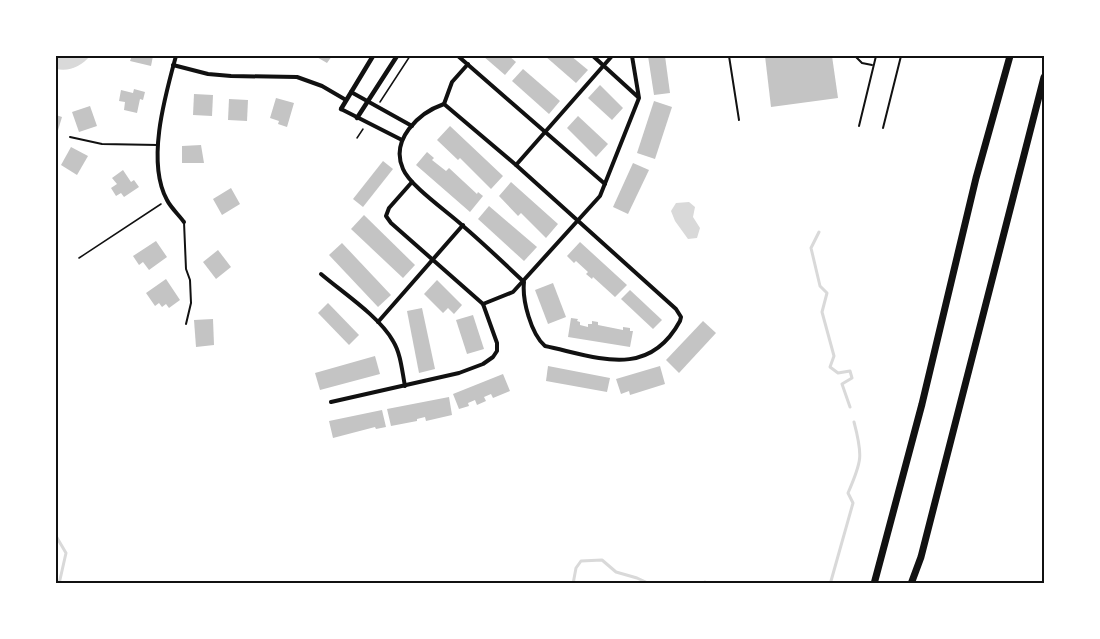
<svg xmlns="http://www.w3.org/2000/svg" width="1100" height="639" viewBox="0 0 1100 639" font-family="Cabin,sans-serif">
<rect width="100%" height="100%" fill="#fff"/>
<!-- water -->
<g fill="#d9d9d9">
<path d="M56,56H90C81,66 70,72 56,69Z"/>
<polygon points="689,202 695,207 693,217 700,228 697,238 688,239 675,221 671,211 676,203"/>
</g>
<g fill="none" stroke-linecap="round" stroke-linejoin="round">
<!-- stream -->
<g stroke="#d9d9d9" stroke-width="3">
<polyline points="819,232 811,248 820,286 827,293 822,312 834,356 830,367 838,373 850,371 852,378 842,384 850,407"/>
<polyline points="56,536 66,553 59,584"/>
<polyline points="515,584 533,584"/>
<polyline points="573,584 576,568 581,561 602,560 616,572 637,578 650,584"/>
<polyline points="704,584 705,582 709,584"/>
<path d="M832,584L831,581L853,503L848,493C862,461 863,456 854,422"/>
</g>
</g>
<!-- building -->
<g fill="#c4c4c4">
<polygon points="132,56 153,56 151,66 130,61"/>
<polygon points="315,56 332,56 327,63"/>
<polygon points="483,56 509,56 516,62 505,75"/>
<polygon points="545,56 571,56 588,70 576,83"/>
<polygon points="648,56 665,56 670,93 654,95"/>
<polygon points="765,56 832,56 838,98 771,107"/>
<polygon points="523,69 560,101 549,114 512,81"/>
<polygon points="600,85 623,108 612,120 588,98"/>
<polygon points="134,89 145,92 143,100 140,99 137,113 124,110 125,102 119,101 121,90 133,93"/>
<polygon points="194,94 213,95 212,116 193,115"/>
<polygon points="276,98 294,103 287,127 278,124 279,121 270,118"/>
<polygon points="229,99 248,100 247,121 228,120"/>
<polygon points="654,101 672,107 655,159 637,153"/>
<polygon points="90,106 97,126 79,132 72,112"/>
<polygon points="56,115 62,117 56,137"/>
<polygon points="578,116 608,144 596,157 567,128"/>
<polygon points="450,126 503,176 491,189 460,158 458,160 437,140"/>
<polygon points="201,145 204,163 182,163 182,146"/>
<polygon points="71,147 88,156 77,175 61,165"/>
<polygon points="427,152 434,158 432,160 446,171 449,168 477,194 478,192 483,196 470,212 416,165"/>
<polygon points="383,161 393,169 363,207 353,199"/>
<polygon points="633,163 649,170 628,214 613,207"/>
<polygon points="123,170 131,182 134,180 139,187 124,197 121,193 116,196 111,188 117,184 112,178"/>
<polygon points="511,182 558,224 546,238 521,213 518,216 499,196"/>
<polygon points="231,188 240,204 222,215 213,199"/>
<polygon points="489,206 537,247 524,261 478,219"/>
<polygon points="364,215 415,265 403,278 351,229"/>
<polygon points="156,241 167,257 149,270 143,262 139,265 133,256"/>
<polygon points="580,242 627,285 615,297 593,277 592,279 586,274 588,272 576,261 574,263 567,256"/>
<polygon points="342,243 391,295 378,307 329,255"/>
<polygon points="218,250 231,267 216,279 203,262"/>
<polygon points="166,279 180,300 169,308 166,304 162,307 159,303 155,306 146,293"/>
<polygon points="437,280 462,305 454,314 448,308 443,313 424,294"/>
<polygon points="553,283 566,317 548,324 535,290"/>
<polygon points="630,290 662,320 653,329 621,299"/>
<polygon points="328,303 359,335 349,345 318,313"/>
<polygon points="422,308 435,369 419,373 407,311"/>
<polygon points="473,315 484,349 467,354 456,320"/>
<polygon points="571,318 578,319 577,321 580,322 580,325 588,327 588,324 592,324 592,321 598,322 598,325 623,330 623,327 630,328 630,331 633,331 630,347 568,337"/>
<polygon points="213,319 214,345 196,347 194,320"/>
<polygon points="703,321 716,333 679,373 666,360"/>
<polygon points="375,356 380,374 320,390 315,373"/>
<polygon points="548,366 610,378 607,392 546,381"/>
<polygon points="660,366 665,384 630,395 629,391 621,394 616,379"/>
<polygon points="503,374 510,391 493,398 491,394 484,397 486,401 477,405 475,400 468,403 469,406 459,409 453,394"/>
<polygon points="449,397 452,415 426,421 425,417 417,419 417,421 391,426 387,409"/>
<polygon points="382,410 386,427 376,429 375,427 333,438 329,421"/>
</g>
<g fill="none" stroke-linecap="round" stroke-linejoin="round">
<!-- path -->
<g stroke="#111" stroke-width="1.5">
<polyline points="380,102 410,56"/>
<polyline points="357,138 363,129"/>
<polyline points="79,258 161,204"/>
</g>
<!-- service -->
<g stroke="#111" stroke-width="2">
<polyline points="729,56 739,120"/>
<polyline points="855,56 862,63 872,65"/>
<polyline points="859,126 876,56"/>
<polyline points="883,128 901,56"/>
<polyline points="70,137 102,144 158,145"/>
<polyline points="184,222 186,269 190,280 191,303 186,324"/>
</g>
<!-- minor -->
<g stroke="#111" stroke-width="4">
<path d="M176,56C165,96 146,162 167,200C171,208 179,215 184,222"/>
<polyline points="458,56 605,184"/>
<polyline points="593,56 638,97"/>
<polyline points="173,65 208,74 231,76 297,77 322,86 346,100"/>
<polyline points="351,92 412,126"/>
<path d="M444,104L516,165L676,309L681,317L680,321C648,380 597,357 545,346C531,334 522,300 524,282C504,263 484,244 463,226C448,212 410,186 403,169C390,140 418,113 444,104Z"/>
<polyline points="444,104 452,82 468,64"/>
<polyline points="341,109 402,140"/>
<polyline points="516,165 612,56"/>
<path d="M321,274C342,292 380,317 393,341C401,354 402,371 405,386"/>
<polyline points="483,304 513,292 600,196 639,98 632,56"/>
<polyline points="378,322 463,225"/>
<polyline points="331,402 459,373 483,364 493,357 497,351 497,343 483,304 391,223 386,216 389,208 412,182"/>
</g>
<!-- tertiary -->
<g stroke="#111" stroke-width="4.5">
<polyline points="341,109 373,56"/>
<polyline points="357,118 397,56"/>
</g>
<!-- motorway -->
<g stroke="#111" stroke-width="7">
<polyline points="874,584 922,404 976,178 1010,56"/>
<polyline points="911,584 921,557 1044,77"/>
</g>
</g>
<!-- border -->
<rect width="1100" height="639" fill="none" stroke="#ffffff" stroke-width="114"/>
<rect x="57" y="57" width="986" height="525" fill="none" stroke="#111" stroke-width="2"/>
</svg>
